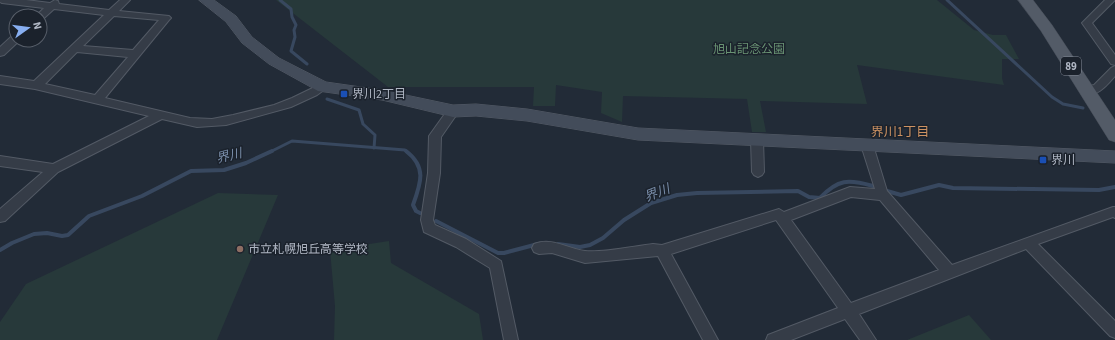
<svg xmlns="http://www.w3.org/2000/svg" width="1115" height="340" viewBox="0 0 1115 340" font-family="'Source Sans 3','Noto Sans JP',sans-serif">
<rect width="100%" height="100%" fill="#222b37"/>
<!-- green -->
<g fill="#27393a">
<polygon points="276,0 937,0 974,30 993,35 1006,35 1019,59 1002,59 1002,78 1004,85 857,65 867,104 760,101 766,132 752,132 747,99 623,96 622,122 601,113 602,92 556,85 555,106 533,106 534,87 388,87"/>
<polygon points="218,193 278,195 217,340 0,340 0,322 26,284"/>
<polygon points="389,241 391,263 479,314 483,340 334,340 335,306 330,250"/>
<polygon points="969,315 991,340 907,340"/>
</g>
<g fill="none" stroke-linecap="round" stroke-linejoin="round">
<!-- stream-far1 -->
<g stroke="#38485f" stroke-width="3">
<polyline points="280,0 291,9 292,17 296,25 294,30 295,37 291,51 307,64"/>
<polyline points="947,0 1052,97 1063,104 1083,108"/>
<polyline points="327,99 359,110 363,124 375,135 374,148"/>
<polyline points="270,152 292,141 405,150 407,152"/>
</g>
<!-- stream -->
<g stroke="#38485f" stroke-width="4">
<path d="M406,151C427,167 421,183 413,205L416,211L420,213"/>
<polyline points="887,191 901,195 939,185 953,188 1099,190 1115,187"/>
<polyline points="436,221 498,253 504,253 538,244"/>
<path d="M558,244L580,247L590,245L603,238L624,220L651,203L677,195L697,193L798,191L809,197L820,198C838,179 848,179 873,186"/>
<polyline points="0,250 12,243 34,234 47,233 62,236 68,235 89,216 142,196 191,171 224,170 246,163 272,151"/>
</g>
<!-- street casing -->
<g stroke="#535a65" stroke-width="2">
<g id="street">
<path d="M0,0H26L50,3L55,0L58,1L59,4L109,10L120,0H130L119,11L169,16L171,18L169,20L105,98L190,118L212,119L233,115L274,105L292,98L323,83L327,84L328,87L317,95L291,107L226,125L197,127L162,119L58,172L5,221L0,222V209L43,172L0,166V156L53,164L149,116L35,89L0,84V76L34,81L104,15L54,9L43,19L40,20V16H36L44,8L2,3L0,2ZM114,16L159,20L133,50L83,46ZM77,52L128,57L95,95L45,84Z"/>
<polygon points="1105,0 1115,0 1092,23 1115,55 1115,65 1111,64 1082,23"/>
<polygon points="16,35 16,40 20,40 4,55 0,56 0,47 12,36"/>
<path d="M1115,66V76C1107,85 1097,98 1083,94L1082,91L1083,88L1094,85L1111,68Z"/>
<polygon points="453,107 457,108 459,111 441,137 440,173 433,220 435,225 466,239 501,261 518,340 504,340 490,268 456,247 424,232 421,220 428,173 429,136 449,108"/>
<polygon points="757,136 761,137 763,140 764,172 762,175 758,177 754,175 752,172 751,140 753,137"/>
<path d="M867,141L871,142L873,145L887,191L952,265L1113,207H1115V218L1113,217L1038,244L1115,321V338L1110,336L1026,249L859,314L876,340H860L845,319L791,340H766L768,335L838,308L776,220L671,254L718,340H703L658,256L585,263L552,253L539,254L534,252L532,248L534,244C553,237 567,249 585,251C602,253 635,246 653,244L662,245L779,209L784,212L850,187L875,189L861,145L863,142ZM851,197L880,200L939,270L851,303L791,220Z"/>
</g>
</g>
<!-- secondary casing -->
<g stroke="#535a65" stroke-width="1">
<polygon id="secondary" points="199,0 214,0 236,16 252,37 279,58 326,82 382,90 453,105 476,104 527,109 638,128 1115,151 1115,163 638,140 527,121 476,116 453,117 382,100 318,91 269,64 242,43 226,22"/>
</g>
<!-- primary casing -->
<g stroke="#3f4651" stroke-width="1">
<polygon id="primary" points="1018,0 1033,0 1052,25 1115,120 1115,142 1109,140 1041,31"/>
</g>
<!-- street -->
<use href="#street" fill="#353c47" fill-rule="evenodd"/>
<!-- secondary -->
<use href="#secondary" fill="#434c5a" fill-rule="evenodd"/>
<!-- primary -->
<use href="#primary" fill="#535b67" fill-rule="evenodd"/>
</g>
<!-- markers -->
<g fill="#1a4fb4" stroke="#1b222c" stroke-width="1.5">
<rect x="340" y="90" width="8" height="8" rx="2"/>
<rect x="1039" y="156" width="8" height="8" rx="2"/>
</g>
<circle fill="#8d6e63" stroke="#1b222c" stroke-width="1.5" cx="240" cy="249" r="4"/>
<g text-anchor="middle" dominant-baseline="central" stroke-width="3" stroke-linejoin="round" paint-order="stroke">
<!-- shield labels -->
<rect fill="#1b222c" stroke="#838a96" stroke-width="1" x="1061" y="57" width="20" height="18" rx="3"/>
<g font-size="11" font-weight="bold" fill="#b0b7c4">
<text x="1071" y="66">89</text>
</g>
<!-- park labels -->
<g font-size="12" fill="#699373" stroke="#1b222c">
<text x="749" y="49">旭山記念公園</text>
</g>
<!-- poi labels -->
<g font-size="12" fill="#b0b7c4" stroke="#1b222c" text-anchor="start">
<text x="352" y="94">界川2丁目</text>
<text x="1051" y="160">界川</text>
<text x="248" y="249">市立札幌旭丘高等学校</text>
</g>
<!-- neighbourhood labels -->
<g font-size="13" fill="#cc9262" stroke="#1b222c">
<text x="900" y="132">界川1丁目</text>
</g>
<!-- water labels -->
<g font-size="13" font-style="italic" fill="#7a8eaa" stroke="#1b222c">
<text transform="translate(229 156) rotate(-14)">界川</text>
<text transform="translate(657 193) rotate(-21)">界川</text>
</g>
</g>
<!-- north arrow -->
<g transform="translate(28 28) rotate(76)"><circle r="19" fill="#1b222c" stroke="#575e69"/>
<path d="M0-3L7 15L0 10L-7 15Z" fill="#88aff1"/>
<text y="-6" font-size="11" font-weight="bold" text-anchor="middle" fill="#b0b7c4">N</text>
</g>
</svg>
